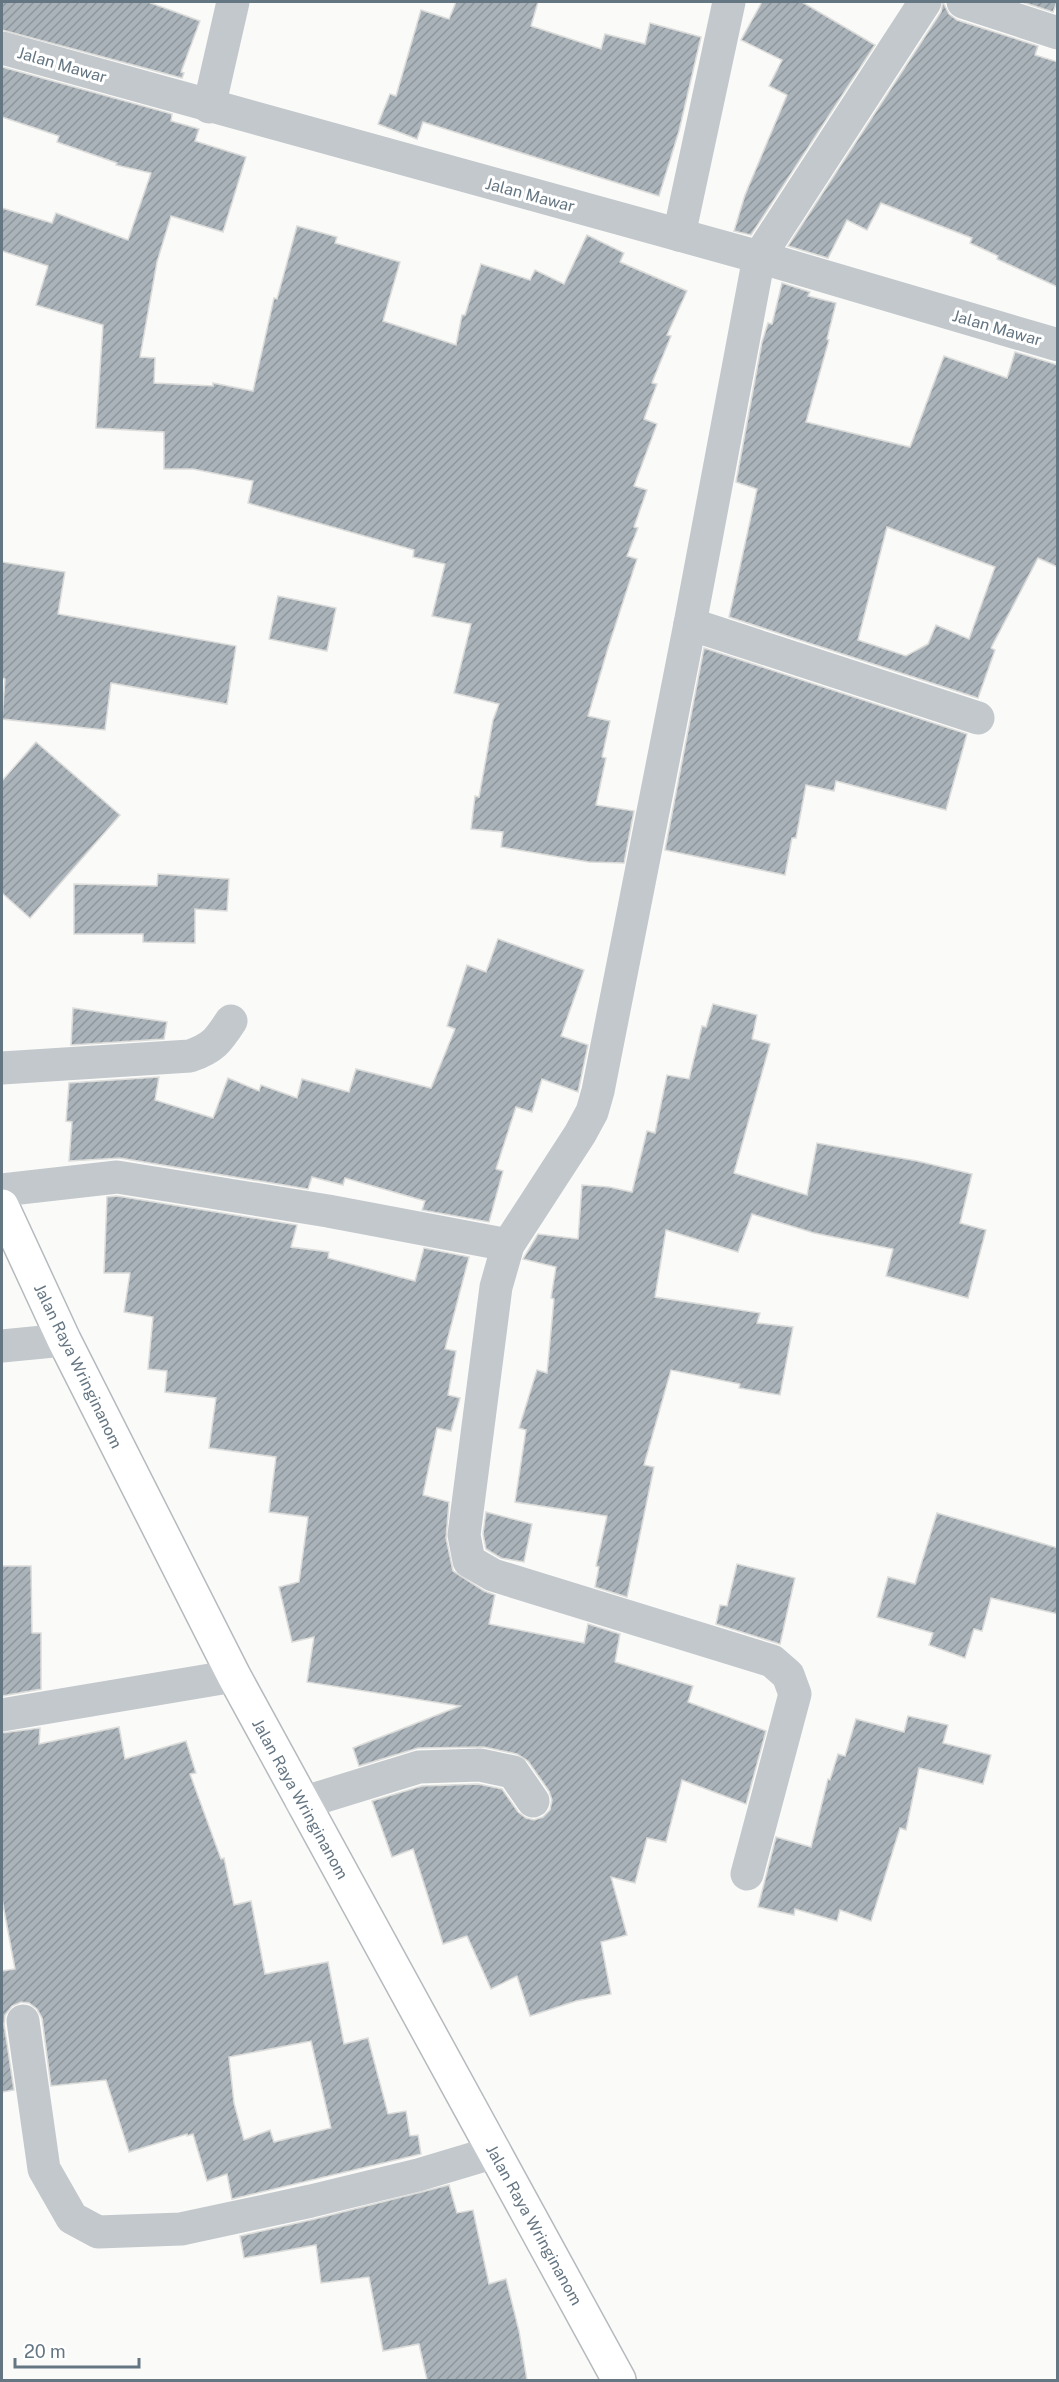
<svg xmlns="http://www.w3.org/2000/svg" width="1059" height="2382" viewBox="0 0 1059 2382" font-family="'Public Sans',sans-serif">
<defs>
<pattern id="building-hatch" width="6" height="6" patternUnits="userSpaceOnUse" patternTransform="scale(1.5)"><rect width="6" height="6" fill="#aab3b9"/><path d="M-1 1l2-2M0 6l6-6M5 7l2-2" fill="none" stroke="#8e969c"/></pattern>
</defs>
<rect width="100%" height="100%" fill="#fafaf8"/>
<!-- building -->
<g fill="url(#building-hatch)" stroke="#dcdcda" stroke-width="1.5" fill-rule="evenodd">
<polygon points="2,2 148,2 200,21 181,72 184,73 182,78 2,30"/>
<polygon points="456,2 538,2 531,26 601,49 605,34 645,44 650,23 701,37 679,131 659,196 423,122 417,139 378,124 390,94 396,96 421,10 449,19"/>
<polygon points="762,2 802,2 875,45 751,235 734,231 745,195 787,95 769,86 782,60 741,40"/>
<polygon points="943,2 949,14 957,20 1038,46 1035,55 1058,62 1058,287 997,259 998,256 970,243 972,238 881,203 867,230 847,220 828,258 788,246 941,12"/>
<polygon points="1022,2 1057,2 1053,12"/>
<polygon points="2,67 172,114 171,121 199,129 195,141 246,157 223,232 171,216 157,262 140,357 155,358 154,383 213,386 213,383 253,391 274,298 277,299 297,226 337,237 335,243 400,262 383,321 456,345 462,315 465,315 481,264 530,280 535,270 564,284 587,235 624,253 620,262 687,291 667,335 671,336 652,383 657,384 644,419 657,424 634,486 647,490 634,527 638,528 627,556 637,559 608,648 588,716 610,721 602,757 606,758 596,805 634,811 624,863 589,862 501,847 503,832 471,829 475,796 479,797 493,720 499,704 454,693 471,624 432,616 445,564 413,557 414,550 248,503 253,481 193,469 164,469 164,432 96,428 103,325 36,305 48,266 2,251 2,208 52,223 56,213 128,240 151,173 116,165 117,163 57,142 59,136 2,117"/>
<path d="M782,283L810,292L808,296L836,303L827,339L829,340L806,422L910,447L944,356L1007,378L1015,352L1058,365V567L1038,558L991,648L995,650L978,698L729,617L757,489L736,482L762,342L768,323L772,324ZM887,527L995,567L969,639L936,625L928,644L906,656L858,640Z"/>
<polygon points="2,562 65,572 58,614 236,646 227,704 111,683 105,730 2,719 5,679 2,678"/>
<polygon points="278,596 336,608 327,651 269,639"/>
<polygon points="704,648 967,734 946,810 836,781 834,791 806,785 796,838 792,838 785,875 665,850"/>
<polygon points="36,742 120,815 30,918 2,893 2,781"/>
<polygon points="158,874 229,879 227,911 195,909 195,943 143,942 143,934 74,934 74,884 157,886"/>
<polygon points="498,939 584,970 561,1036 588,1045 578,1092 542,1079 532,1112 516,1107 496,1169 503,1171 489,1222 422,1210 425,1201 345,1178 343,1185 312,1177 308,1189 120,1158 69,1161 72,1122 66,1121 69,1083 159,1077 155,1100 213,1118 228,1078 259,1091 261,1085 297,1098 302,1079 349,1092 356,1069 431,1088 455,1029 447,1026 467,965 486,972"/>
<polygon points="713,1004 757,1015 752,1039 770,1044 734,1173 807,1195 817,1143 917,1161 972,1174 960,1223 986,1230 968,1298 886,1276 893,1249 814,1233 752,1214 738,1252 666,1230 655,1297 760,1313 757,1323 793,1327 780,1395 739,1388 740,1384 671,1370 644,1465 654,1467 627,1597 595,1587 599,1567 596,1566 607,1516 515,1502 526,1430 519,1428 537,1370 547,1373 554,1299 551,1298 556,1267 523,1259 538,1234 578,1239 582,1185 609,1187 632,1192 647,1131 655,1133 667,1075 689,1079 702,1026 706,1027"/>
<polygon points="73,1008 167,1022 164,1039 71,1045"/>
<polygon points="117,1196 297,1225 291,1247 329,1252 328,1258 415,1281 424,1248 469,1257 445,1349 456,1351 448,1395 460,1398 451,1431 437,1428 423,1495 449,1502 446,1538 453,1571 484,1591 495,1595 489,1624 584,1643 588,1624 620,1634 615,1662 693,1686 688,1702 766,1731 746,1804 682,1780 666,1842 647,1838 635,1883 611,1877 627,1935 601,1942 611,1994 576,2001 530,2016 517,1976 491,1989 467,1936 443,1944 413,1849 392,1857 372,1801 422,1786 478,1784 502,1789 518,1812 526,1818 534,1820 543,1817 550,1810 552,1800 549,1791 528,1761 517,1754 484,1747 418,1748 359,1766 353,1748 460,1706 307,1682 314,1637 292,1642 279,1587 299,1582 308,1517 269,1512 276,1457 209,1448 216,1398 165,1392 167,1371 148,1369 153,1317 124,1312 130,1273 104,1273 107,1197"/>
<polygon points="486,1512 532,1524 524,1562 501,1558 486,1549 483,1534"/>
<polygon points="937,1513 1058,1548 1058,1614 991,1598 982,1631 974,1629 965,1658 929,1645 933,1633 877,1617 888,1577 915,1584"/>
<polygon points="737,1564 795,1578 780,1644 716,1624 720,1605 727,1606"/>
<polygon points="2,1566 31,1566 32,1633 41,1633 41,1689 2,1696"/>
<polygon points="908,1716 948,1725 943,1743 991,1755 983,1784 919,1768 906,1830 900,1828 871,1921 840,1910 837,1921 795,1909 794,1915 758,1907 776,1837 811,1847 828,1779 830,1780 838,1754 845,1756 856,1719 904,1732"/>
<path d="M119,1727L125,1759L186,1741L196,1773L190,1774L221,1859L224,1858L234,1905L251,1901L265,1974L328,1962L344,2044L368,2038L388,2114L406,2111L410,2136L418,2135L421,2154L232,2199L227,2174L207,2181L193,2134L187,2136V2134L129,2152L106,2080L51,2086L42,2018L37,2009L29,2003L21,2002L12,2006L5,2015L4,2024L14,2090L2,2092V1971L15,1969L2,1899V1733L40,1728L39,1744ZM311,2041L331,2128L274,2142L270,2130L244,2140L234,2103L229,2057Z"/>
<polygon points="449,2185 457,2213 473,2210 489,2284 506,2279 519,2331 527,2380 427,2380 419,2344 383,2351 369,2277 321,2283 316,2245 244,2258 240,2236 315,2219"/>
</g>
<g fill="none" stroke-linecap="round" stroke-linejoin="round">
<!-- major casing -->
<g stroke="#b5babe" stroke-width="36">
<polyline id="major" points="2,1206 64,1340 234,1676 619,2380"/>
</g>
<!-- minor -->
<g stroke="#c3c8cc" stroke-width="33">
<polyline points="963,2 1058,33"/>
<polyline points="2,48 759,257 1058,345"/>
<polyline points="209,107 233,2"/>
<polyline points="679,235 729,2"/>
<polyline points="690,624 978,718"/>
<path d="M2,1068L190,1056C213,1048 218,1041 231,1021"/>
<polyline points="2,1190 117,1177 328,1211 508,1245"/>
<polyline points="2,1346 64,1340"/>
<polyline points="2,1715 234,1676"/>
<polyline points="302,1803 419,1767 480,1765 513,1772 533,1801"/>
<polyline points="747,1874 795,1694 788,1675 772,1661 493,1575 469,1561 464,1535 496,1287 508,1245 580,1134 592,1112 598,1091 690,624 759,257 925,2"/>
<polyline points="23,2021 44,2169 72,2218 98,2232 181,2229 311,2201 418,2175 495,2152"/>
</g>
<!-- major -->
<use href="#major" stroke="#fff" stroke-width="33"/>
</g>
<g text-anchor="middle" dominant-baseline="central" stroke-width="6" stroke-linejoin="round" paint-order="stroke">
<!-- street labels -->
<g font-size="16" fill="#657683" stroke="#fff">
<text transform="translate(62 65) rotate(16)">Jalan Mawar</text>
<text transform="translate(530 195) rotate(15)">Jalan Mawar</text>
<text transform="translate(997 328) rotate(16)">Jalan Mawar</text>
<text transform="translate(78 1366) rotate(64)">Jalan Raya Wringinanom</text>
<text transform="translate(300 1799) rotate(61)">Jalan Raya Wringinanom</text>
<text transform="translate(534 2225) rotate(61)">Jalan Raya Wringinanom</text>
</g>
</g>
<!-- border -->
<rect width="1059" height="2382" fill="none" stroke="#657683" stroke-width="6"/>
<!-- scale -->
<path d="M15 2358v9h124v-9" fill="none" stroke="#657683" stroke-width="3"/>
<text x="24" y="2358" font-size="18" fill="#657683" stroke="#ffffff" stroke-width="4.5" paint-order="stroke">20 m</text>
</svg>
